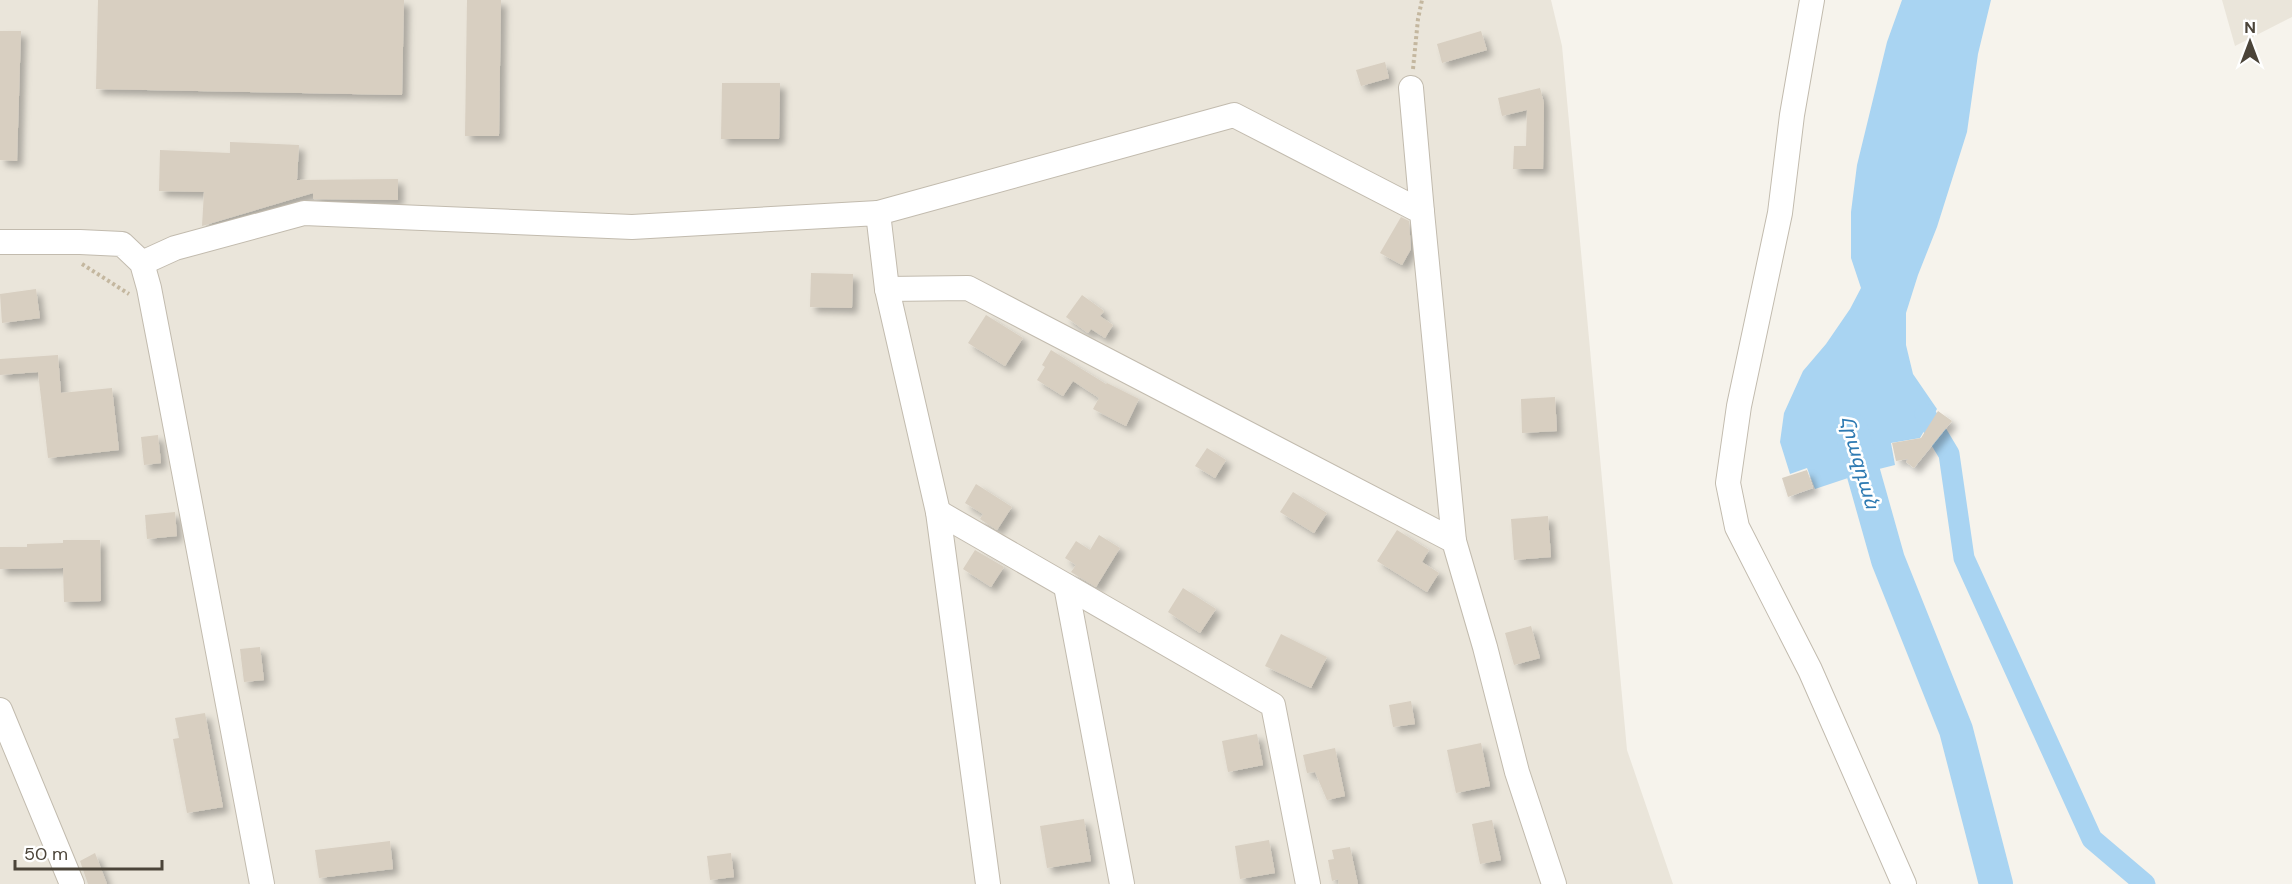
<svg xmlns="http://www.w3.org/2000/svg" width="2292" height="884" viewBox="0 0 2292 884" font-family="'DM Sans','Noto Sans Armenian',sans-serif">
<defs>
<filter id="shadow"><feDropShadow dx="5.5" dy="5.5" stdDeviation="3" flood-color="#0004"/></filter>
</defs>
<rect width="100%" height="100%" fill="#f6f3ec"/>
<!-- residential -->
<g fill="#eae5da">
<polygon points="0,0 1551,0 1562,46 1627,750 1673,884 0,884"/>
<polygon points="2222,0 2292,0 2292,17 2235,46"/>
</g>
<!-- water -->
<polygon fill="#a9d4f2" points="1902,0 1991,0 1978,54 1967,132 1937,227 1918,275 1906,313 1906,345 1913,374 1937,409 1920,438 1891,443 1895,465 1863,473 1815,489 1807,468 1790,474 1780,442 1784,413 1803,371 1826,344 1850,309 1861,288 1851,258 1851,212 1857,165 1887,42"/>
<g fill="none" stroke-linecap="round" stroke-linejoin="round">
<!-- canal -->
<polyline stroke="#a9d4f2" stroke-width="21" points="1925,414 1949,454 1964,558 2092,839 2145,884"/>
<!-- river -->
<polyline stroke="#a9d4f2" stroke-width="34" points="1851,429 1888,560 1956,730 1996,884"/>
</g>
<!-- building -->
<g fill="#d8cfc1" filter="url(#shadow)">
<polygon points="98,0 404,0 402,95 96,89"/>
<polygon points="467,0 501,0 499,136 465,136"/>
<polygon points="0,31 21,31 17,161 0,160"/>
<polygon points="1481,31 1487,50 1442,63 1437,44"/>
<polygon points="1385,62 1389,78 1361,86 1356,70"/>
<polygon points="722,83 780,83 779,139 721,139"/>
<polygon points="1540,88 1544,103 1543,169 1513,169 1514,146 1526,146 1527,110 1502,116 1498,98"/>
<polygon points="230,142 299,145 297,180 398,179 398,200 313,199 313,193 202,226 204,192 159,191 160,150 230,153"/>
<polygon points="1401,217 1409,221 1411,249 1402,265 1380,253"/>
<polygon points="811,273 853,274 852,308 810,307"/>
<polygon points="36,289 40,318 2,323 0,294"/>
<polygon points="1082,295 1104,311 1100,316 1113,325 1105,338 1091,329 1088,333 1066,317"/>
<polygon points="986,315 1023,338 1005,366 968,343"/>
<polygon points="1051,350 1106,384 1107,383 1139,399 1126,426 1093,409 1099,398 1073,381 1063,396 1037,380 1045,367 1042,365"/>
<polygon points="58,355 61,393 112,388 119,450 48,458 38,372 0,375 0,359"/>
<polygon points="1555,397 1557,431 1522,433 1521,399"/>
<polygon points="1938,411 1952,421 1914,468 1906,462 1908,459 1896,461 1892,443 1921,438"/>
<polygon points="158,435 161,463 144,465 141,437"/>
<polygon points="1207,448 1226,460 1215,478 1195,466"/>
<polygon points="1807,470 1813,488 1788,497 1782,478"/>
<polygon points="976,484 1012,507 997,530 980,519 983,514 965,503"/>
<polygon points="1293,492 1327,513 1314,533 1280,512"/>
<polygon points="175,512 177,536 147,539 145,515"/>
<polygon points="1548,516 1551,557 1514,560 1511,519"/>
<polygon points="1397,530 1429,550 1422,562 1439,573 1427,592 1377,561"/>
<polygon points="1099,535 1120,548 1096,587 1071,572 1076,565 1065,558 1076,541 1090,550"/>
<polygon points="63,540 100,540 101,601 64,602 63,568 0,569 0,547 27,547 27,544 63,543"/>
<polygon points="975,550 1004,567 991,587 963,569"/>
<polygon points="1183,588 1216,609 1200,633 1168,612"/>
<polygon points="1531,626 1540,658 1514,665 1505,633"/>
<polygon points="1281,634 1327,657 1311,688 1265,666"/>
<polygon points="260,647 264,680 244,682 240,649"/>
<polygon points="1411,701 1415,724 1393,727 1389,705"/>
<polygon points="205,713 223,807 187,813 173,739 179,738 175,718"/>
<polygon points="1257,734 1263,765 1228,772 1222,741"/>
<polygon points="1481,743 1490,786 1456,793 1447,750"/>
<polygon points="1335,748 1345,796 1327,800 1315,772 1307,773 1303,755"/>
<polygon points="1084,819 1091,861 1047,868 1040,826"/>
<polygon points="1492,820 1501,860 1480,864 1472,824"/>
<polygon points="1269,840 1275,873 1240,879 1235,846"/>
<polygon points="390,841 393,869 319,878 315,850"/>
<polygon points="1350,847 1358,884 1339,884 1338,879 1332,881 1328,860 1334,859 1332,850"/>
<polygon points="95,853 107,884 88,884 80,861"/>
<polygon points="731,853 734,877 710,880 707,856"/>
</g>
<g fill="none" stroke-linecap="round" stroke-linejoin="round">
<!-- minor casing -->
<g stroke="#c2bbae" stroke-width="26">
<g id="minor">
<polyline points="1812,0 1792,115 1780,213 1739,406 1728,483 1737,527 1810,670 1904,884"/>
<polyline points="1411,88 1422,212"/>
<polyline points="878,213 1234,115 1422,212 1454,541"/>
<polyline points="0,242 80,242 122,244 142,263 149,288 165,371 262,884"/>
<polyline points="142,263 175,248 304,213 632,227 878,213 887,289 938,512 988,884"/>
<polyline points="887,289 968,288 1454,541 1485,647 1517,772 1554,884"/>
<polyline points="938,512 1273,705 1308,884"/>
<polyline points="1066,586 1122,884"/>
<polyline points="0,710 72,884"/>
</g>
</g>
<!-- path -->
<g stroke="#c4b79f" stroke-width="4" stroke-dasharray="3 3" stroke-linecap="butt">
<polyline points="1413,69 1418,19 1422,0"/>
<polyline points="82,264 129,294"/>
</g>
<!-- minor -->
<use href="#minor" stroke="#fff" stroke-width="24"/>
</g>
<g text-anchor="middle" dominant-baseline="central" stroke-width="5" stroke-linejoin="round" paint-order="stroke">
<!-- water labels -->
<g font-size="20" font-style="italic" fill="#2e7ab2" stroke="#fff">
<text transform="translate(1860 462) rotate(74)">Հրազդան</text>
</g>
</g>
<!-- north arrow -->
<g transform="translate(2250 42)" stroke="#ffffff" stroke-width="4.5" paint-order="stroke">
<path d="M0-4.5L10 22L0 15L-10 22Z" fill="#4b4439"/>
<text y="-9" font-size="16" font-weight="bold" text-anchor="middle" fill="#4b4439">N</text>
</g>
<!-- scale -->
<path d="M15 860v9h147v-9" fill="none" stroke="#4b4439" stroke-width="3"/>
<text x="24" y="860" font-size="18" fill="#4b4439" stroke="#ffffff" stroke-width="4.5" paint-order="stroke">50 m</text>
</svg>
